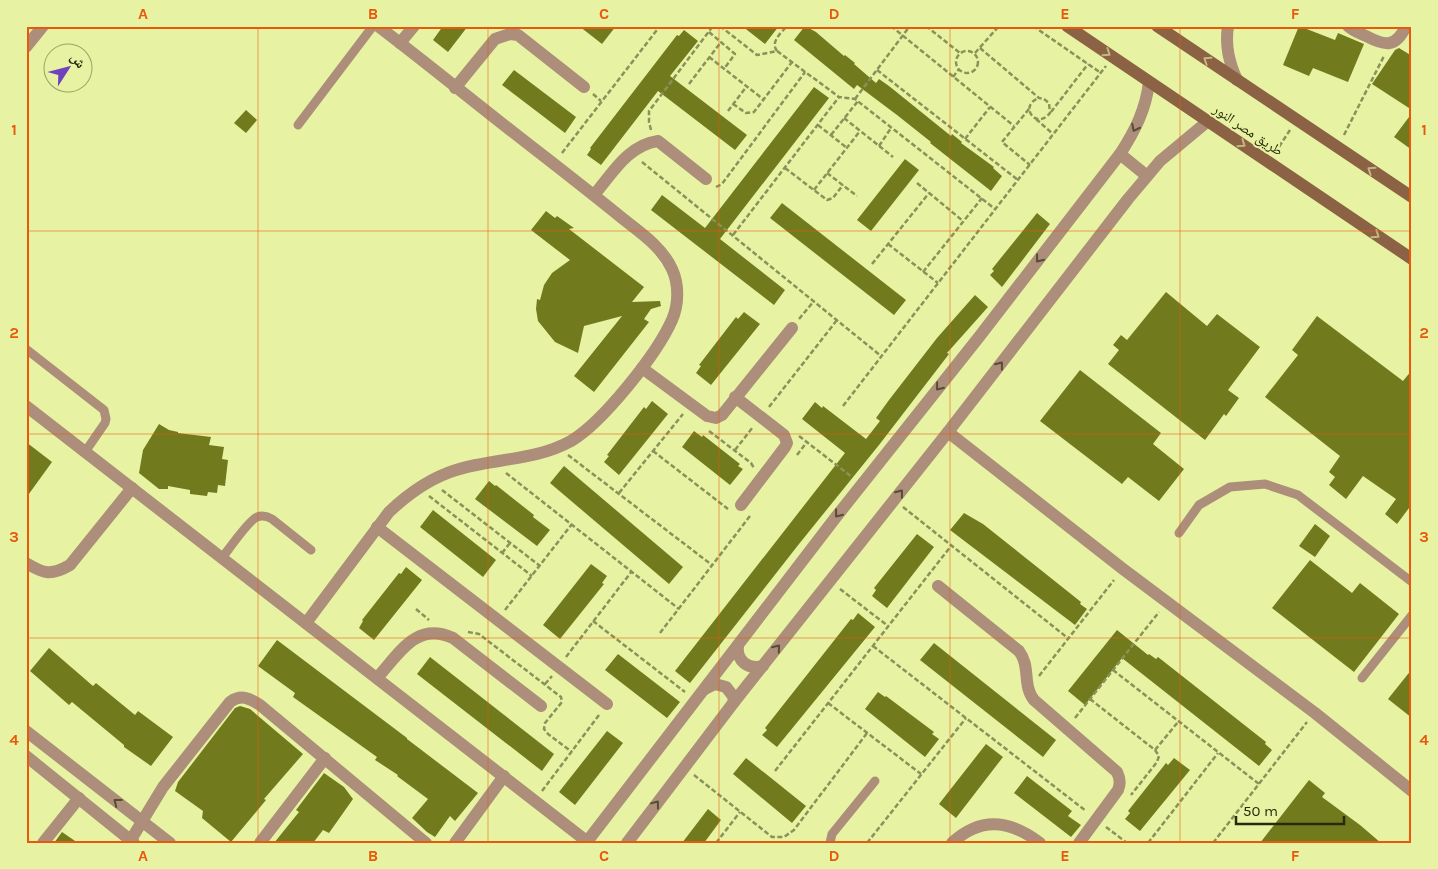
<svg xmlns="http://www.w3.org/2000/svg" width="1438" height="869" viewBox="0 0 1438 869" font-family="Karla,'Noto Naskh Arabic',sans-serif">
<rect width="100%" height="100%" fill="#e7f3a3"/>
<!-- building -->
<g fill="#717b1d">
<polygon points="443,26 468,26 448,52 433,40"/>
<polygon points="579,26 616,26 602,44"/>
<polygon points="742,26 779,26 765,44"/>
<polygon points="805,26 816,32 844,56 845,55 855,63 854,64 876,83 879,79 889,86 951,136 952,134 962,142 961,143 994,167 993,168 1002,176 991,191 930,143 931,142 897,115 857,85 854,89 794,40"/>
<polygon points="1299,26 1335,40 1338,33 1364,44 1348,82 1313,68 1309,76 1283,65"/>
<polygon points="684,30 698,41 670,76 747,135 735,150 658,91 601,165 587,155 591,149 590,148 677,35 679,36"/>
<polygon points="1399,48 1412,56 1412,110 1372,84 1395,50"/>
<polygon points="514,70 576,117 565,133 502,85"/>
<polygon points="814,87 829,98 720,239 785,290 774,305 651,210 662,195 705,228"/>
<polygon points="246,110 257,120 246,133 234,123"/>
<polygon points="1412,113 1412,150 1394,137"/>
<polygon points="905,159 919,170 871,231 857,220"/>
<polygon points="782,203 906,300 894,315 770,218"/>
<polygon points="546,211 555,218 557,216 574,228 569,229 644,287 632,302 660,301 661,306 651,309 644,319 649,322 594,392 574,376 622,316 584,326 578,353 555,342 538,321 536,309 537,299 540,300 544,285 552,273 570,260 531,230"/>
<polygon points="1037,213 1050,224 1002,287 990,275 994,271 992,269"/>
<polygon points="1166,292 1207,326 1217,314 1260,347 1228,390 1239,398 1226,416 1224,414 1205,440 1108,364 1119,350 1113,345 1121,335 1127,340"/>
<polygon points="975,295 988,307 947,353 949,354 879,445 799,544 690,683 675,671 845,453 802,419 815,402 822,408 823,406 866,439 880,421 876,418 889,400 937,338"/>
<polygon points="744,312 760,324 711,385 696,373 701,366 699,365 736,317 738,319"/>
<polygon points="1317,316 1403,381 1412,370 1412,504 1397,524 1385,514 1396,499 1363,476 1346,499 1329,485 1335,477 1329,472 1340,456 1265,397 1298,355 1292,350"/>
<polygon points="1080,370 1161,433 1153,444 1184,469 1159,501 1128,477 1122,484 1040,421"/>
<polygon points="652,401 668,414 619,475 604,462 609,456 607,455 644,407 646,409"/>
<polygon points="159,424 169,430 178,432 178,433 211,437 209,445 224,447 222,459 228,460 225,486 218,485 217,493 208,492 207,496 190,494 190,490 168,486 168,489 159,489 139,473 143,450"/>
<polygon points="694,431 702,437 703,435 740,464 738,466 743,469 730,485 682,447"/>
<polygon points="26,442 52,462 26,498"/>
<polygon points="564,466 683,567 669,584 550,483"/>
<polygon points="489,481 495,486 496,485 534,515 533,517 550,530 537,546 475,499"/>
<polygon points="433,510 496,560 483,577 420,527"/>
<polygon points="964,513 983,524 1081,602 1080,604 1087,609 1075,625 950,530"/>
<polygon points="1315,524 1330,536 1315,557 1299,546"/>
<polygon points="917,534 934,547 887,608 872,596 876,590 874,588"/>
<polygon points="1310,560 1352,593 1360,583 1399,614 1354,672 1272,608"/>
<polygon points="591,564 607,576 602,583 604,584 560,639 543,625"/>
<polygon points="406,567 422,580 374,640 359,628 363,621 362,620 399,573 401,574"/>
<polygon points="858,613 875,627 777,747 762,735 767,730 765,728 851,619 853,620"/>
<polygon points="1117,630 1148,655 1149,654 1156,659 1158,657 1266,742 1265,744 1272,750 1259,766 1122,658 1085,705 1068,691"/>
<polygon points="277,640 407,738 407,739 478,793 455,821 450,816 435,837 427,832 412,818 428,799 397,776 398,775 375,760 377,757 293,697 295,693 258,666"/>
<polygon points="934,643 1056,740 1043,757 920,660"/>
<polygon points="49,648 93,686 96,683 135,715 138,711 173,737 151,766 124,747 124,745 72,702 69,705 30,671"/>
<polygon points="618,654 680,702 667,718 605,670"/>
<polygon points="430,657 554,754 542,771 417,674"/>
<polygon points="1412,669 1412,718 1388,699"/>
<polygon points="878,692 885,697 886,696 934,732 932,734 939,739 925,757 865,709"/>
<polygon points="240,706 250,709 303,754 264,799 266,800 231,842 202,818 203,811 175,791 178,782 235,708"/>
<polygon points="607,731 623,743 575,805 559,792"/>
<polygon points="986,744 1003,757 956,818 939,804"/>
<polygon points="746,758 806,806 792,823 733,774"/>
<polygon points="1174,758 1190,770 1140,831 1125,819 1130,813 1128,811 1166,763 1168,765"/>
<polygon points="324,773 344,787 353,799 329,833 323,830 313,843 274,843 299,812 296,810"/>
<polygon points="1027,776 1072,811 1068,816 1081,825 1071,837 1014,793"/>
<polygon points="1309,780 1325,793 1322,797 1360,825 1381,843 1260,843"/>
<polygon points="708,809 721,820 704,843 682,843"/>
<polygon points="62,832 78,843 54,843"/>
</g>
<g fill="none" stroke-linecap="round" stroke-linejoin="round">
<!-- path -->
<g stroke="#8a9259" stroke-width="2.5" stroke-dasharray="5 2.5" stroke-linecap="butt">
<polyline points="720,26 757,55 777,51 839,97 855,99 995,209"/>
<polyline points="891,26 1014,126"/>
<polyline points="926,26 960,53"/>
<polyline points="1033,26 1101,73"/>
<polyline points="709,32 735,54 724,69"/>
<path d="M980,48L1039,98L1044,99L1049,103L1050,113C1036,131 1018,105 1039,98"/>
<path d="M777,51C770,42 781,33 787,26"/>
<circle cx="967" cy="62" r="11"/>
<polyline points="975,53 999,26"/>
<polyline points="709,57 763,99"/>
<polyline points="877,70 1018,180"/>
<polyline points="953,77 959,69"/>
<polyline points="689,84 721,42"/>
<polyline points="593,94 601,101"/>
<polyline points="855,99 910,26"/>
<polyline points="733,104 746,113 754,112 792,62"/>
<polyline points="1029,109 1002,142 1030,165"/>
<polyline points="728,111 747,86"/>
<polyline points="1051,112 1088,64"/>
<polyline points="844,118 893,157"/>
<polyline points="1036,119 1053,134"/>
<polyline points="818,125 847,148"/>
<polyline points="651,130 649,122 649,111 713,26"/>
<polyline points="831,135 858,101"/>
<polyline points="1344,135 1384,56"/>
<polyline points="965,139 990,107"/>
<polyline points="879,146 891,128"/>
<polyline points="562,153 660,26"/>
<polyline points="1275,153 1290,130"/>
<polyline points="642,162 881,356"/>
<polyline points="785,168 827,200 833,198 843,185"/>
<polyline points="827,173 857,196"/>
<polyline points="917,183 963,221"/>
<polyline points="716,187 722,184 805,72"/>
<polyline points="814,190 860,131"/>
<polyline points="733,235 839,97"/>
<polyline points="888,244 938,283"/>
<polyline points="872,264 929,193"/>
<polyline points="923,272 982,198"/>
<polyline points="799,319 814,301"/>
<polyline points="843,406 1106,66"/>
<polyline points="769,407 837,320"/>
<polyline points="709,431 751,463 754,468"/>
<polyline points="799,436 852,477"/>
<polyline points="735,450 753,427"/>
<polyline points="653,451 728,509"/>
<polyline points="568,455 712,565"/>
<polyline points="797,455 807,442"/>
<polyline points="506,473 679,609"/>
<polyline points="442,490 540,566"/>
<polyline points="619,493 683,414"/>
<polyline points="429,496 532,576"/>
<polyline points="903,507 1069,639"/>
<polyline points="502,553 510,543"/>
<polyline points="840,589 888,626"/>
<polyline points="416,609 429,620"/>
<polyline points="505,610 572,524"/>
<polyline points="593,621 685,692"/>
<polyline points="468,632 479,634 561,697 562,702 545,723 544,729 548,734 572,752"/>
<polyline points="660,633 750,516"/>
<polyline points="873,646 1086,811"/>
<polyline points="566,657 632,571"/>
<polyline points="1113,670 1259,784"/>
<polyline points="1039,676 1114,580"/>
<polyline points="545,684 552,676"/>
<polyline points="1090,699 1155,750 1159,756 1157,762 1131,795"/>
<polyline points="828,703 921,774"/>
<polyline points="1075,718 1159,612"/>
<polyline points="1155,750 1178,722"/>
<polyline points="775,771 951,546"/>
<polyline points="694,775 772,837 784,837 794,830 867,733"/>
<polyline points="542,791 599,715"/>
<polyline points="1106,827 1127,843"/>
<polyline points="716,843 740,812"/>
<polyline points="867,843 966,718"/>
<polyline points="1148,843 1218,753"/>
<polyline points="1213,843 1307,722"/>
</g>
<!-- lane -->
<g stroke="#ac8e7a" stroke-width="9">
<polyline points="298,125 373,26"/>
<polyline points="26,349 104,410 106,419 105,423 85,452"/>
<polyline points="1179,533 1199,505 1230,487 1265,484 1298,495 1412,582"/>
<path d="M222,558C229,549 248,521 257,517C263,515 267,516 272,519L311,550"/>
<polyline points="1362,678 1412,615"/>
<polyline points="830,843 832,834 875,781"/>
</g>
<!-- street -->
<g stroke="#ac8e7a" stroke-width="12">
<path d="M1228,26C1225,46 1229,62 1237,80"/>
<path d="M1348,26C1353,31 1360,33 1366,36C1385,46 1396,48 1406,26"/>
<polyline points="400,43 414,26"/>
<polyline points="26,47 43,26"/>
<polyline points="455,88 495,39 510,34 518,35 584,87"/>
<polyline points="1120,154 1147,176"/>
<path d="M594,195C612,174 628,145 658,141L706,179"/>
<polyline points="642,368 707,416 716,418 722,415 792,328"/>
<polyline points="735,397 784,435 787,443 785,447 741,505"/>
<polyline points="26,406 589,843"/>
<polyline points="948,432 1123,569 1315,713 1412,791"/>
<polyline points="377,527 607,704"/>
<path d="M26,563C44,574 51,576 70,565L132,488"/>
<path d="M938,586L1019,651C1031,667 1022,685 1034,700L1117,772C1120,778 1121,783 1118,790L1079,843"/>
<path d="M306,623L389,512C409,493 430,478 456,470C494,458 535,461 571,441C603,422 657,354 672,320C679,304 679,284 672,269C662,247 641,233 622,218C600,200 577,182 554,164C495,119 437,71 378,26"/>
<path d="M738,645C736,661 748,670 763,666"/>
<path d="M377,678C399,654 416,621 453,638L541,706"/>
<polyline points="705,689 715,684 726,687 733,696 734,702"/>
<polyline points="26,731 170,843"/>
<polyline points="26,756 134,843"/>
<polyline points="43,843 79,798"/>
<path d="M129,843L163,787L230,702C241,694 249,698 260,705L426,843"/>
<polyline points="260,843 325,758"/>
<polyline points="455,843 504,776"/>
<path d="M586,843L836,517L979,337L1120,154C1135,131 1146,109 1149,82"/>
<polyline points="627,843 734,702 948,432 1128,199 1160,161 1208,121"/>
<path d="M952,843C981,816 1010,820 1040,843"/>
</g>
<!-- secondary -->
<g stroke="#8c6245" stroke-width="12">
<polyline points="1067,26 1412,259"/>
<polyline points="1157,26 1412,197"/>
</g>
</g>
<!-- one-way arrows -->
<defs><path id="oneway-chevron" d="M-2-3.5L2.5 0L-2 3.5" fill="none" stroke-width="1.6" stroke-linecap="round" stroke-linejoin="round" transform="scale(1.25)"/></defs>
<g stroke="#c3b97d">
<use href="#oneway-chevron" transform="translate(1107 53) rotate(34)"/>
<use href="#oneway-chevron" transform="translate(1207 60) rotate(-146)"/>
<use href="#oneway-chevron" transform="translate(1242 144) rotate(34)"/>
<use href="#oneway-chevron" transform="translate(1371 170) rotate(-146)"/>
<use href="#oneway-chevron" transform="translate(1376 235) rotate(34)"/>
</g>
<g stroke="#564e32">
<use href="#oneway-chevron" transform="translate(1135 128) rotate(117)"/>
<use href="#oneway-chevron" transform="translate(1039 259) rotate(128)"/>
<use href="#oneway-chevron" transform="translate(1000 365) rotate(-52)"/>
<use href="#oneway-chevron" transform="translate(939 387) rotate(129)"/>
<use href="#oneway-chevron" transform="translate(900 493) rotate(-52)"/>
<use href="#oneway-chevron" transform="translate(838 514) rotate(128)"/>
<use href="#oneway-chevron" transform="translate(777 648) rotate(-51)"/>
<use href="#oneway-chevron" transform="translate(117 802) rotate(-142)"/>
<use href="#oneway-chevron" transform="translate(656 804) rotate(-53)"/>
</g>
<!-- grid -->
<path fill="none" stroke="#e8590c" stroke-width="1" stroke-opacity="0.55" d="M258,26V843M488,26V843M719,26V843M950,26V843M1180,26V843M26,231H1412M26,434H1412M26,638H1412"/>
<g text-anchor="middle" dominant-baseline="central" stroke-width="4" stroke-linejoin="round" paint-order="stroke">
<!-- street labels -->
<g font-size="14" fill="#282b0b" stroke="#e7f3a3">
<text transform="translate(1248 130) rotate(34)">طريق مصر النور</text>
</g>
</g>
<!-- border -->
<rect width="1438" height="869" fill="none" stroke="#e7f3a3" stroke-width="55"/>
<!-- north arrow -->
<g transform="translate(68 68) rotate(54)"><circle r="24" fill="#e7f3a3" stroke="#9ba366"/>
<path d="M0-4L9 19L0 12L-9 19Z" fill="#6e43bb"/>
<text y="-8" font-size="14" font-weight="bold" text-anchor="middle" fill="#282b0b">ش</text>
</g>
<!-- scale -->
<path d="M1236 816v8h108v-8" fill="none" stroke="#282b0b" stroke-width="2.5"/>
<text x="1243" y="816" font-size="15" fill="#282b0b" stroke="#e7f3a3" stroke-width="4" paint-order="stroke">50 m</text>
<rect x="28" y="28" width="1382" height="814" fill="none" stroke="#e8590c" stroke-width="2"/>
<g font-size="16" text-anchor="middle" font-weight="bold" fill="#e8590c">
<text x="143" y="19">A</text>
<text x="373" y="19">B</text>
<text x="604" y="19">C</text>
<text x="834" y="19">D</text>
<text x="1065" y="19">E</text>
<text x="1295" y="19">F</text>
<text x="14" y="135">1</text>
<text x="1424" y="135">1</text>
<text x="14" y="338">2</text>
<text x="1424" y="338">2</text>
<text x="14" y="542">3</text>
<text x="1424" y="542">3</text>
<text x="14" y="745">4</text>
<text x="1424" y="745">4</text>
<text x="143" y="861">A</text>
<text x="373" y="861">B</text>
<text x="604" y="861">C</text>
<text x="834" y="861">D</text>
<text x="1065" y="861">E</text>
<text x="1295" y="861">F</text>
</g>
</svg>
